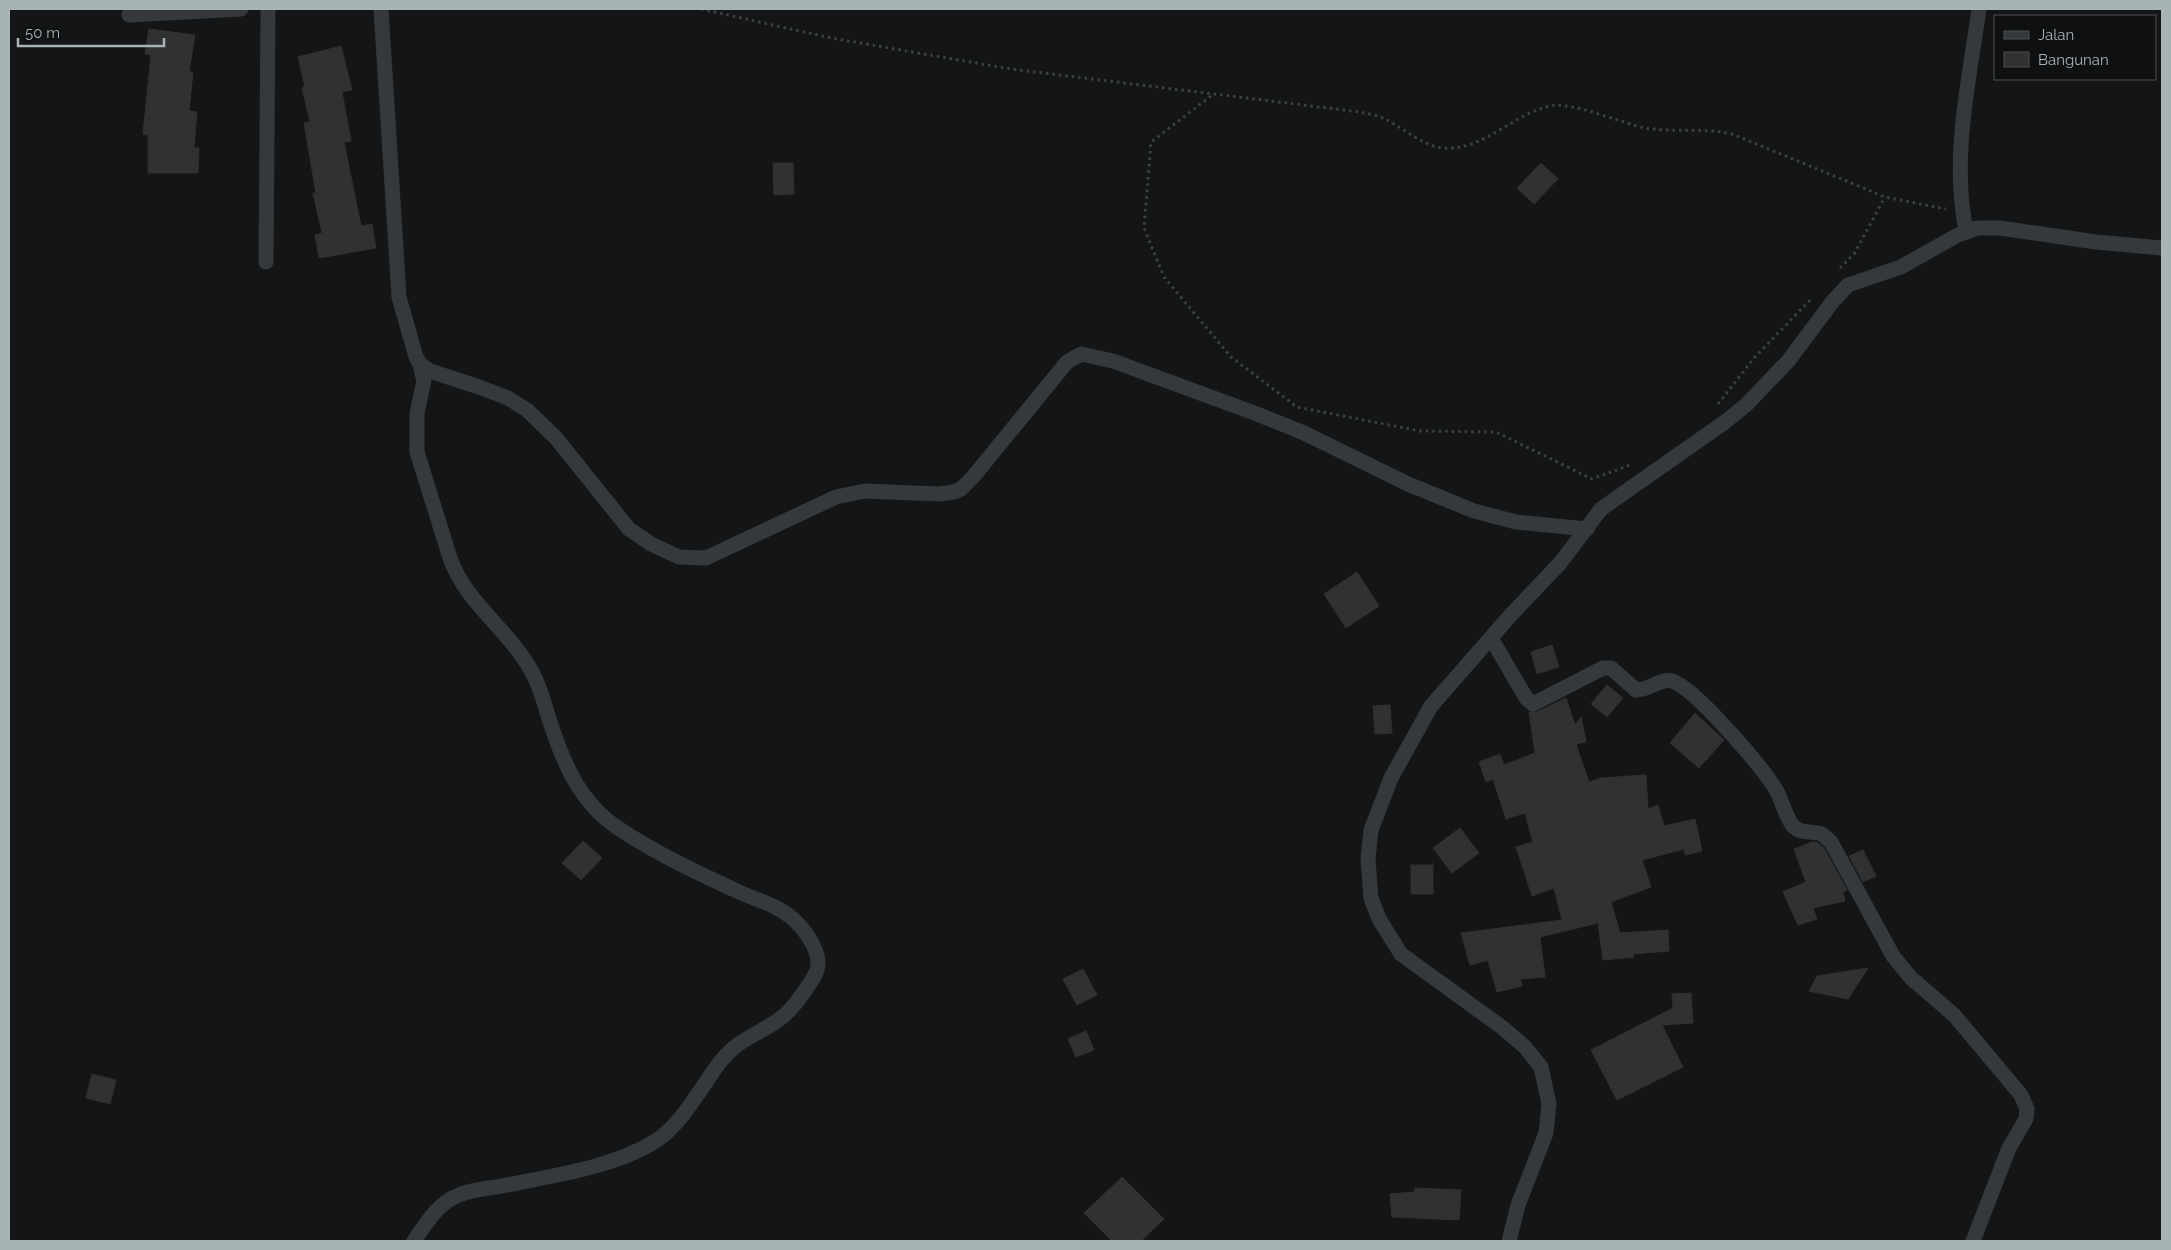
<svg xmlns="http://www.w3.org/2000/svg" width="2171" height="1250" viewBox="0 0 2171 1250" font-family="Raleway,sans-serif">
<rect width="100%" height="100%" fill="#141516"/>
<!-- building -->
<g fill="#303132" stroke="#2f3032">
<polygon points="149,29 195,35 189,72 193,72 189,111 197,112 194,148 199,148 198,173 148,173 148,135 143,134 151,55 145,54"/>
<polygon points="341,46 352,90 342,92 351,141 344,142 361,226 372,224 376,248 319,258 315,235 322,233 313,193 316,193 304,123 310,122 302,88 305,87 298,57"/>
<polygon points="773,163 793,163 794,194 774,195"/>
<polygon points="1541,163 1558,179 1534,204 1517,188"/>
<polygon points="1357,572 1379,606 1346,628 1324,594"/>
<polygon points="1552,645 1559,667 1537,674 1531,652"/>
<polygon points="1607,685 1623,698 1607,717 1591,704"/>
<polygon points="1566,698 1575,725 1581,717 1586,742 1576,744 1589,782 1601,778 1646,775 1648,809 1658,805 1664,826 1695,819 1702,851 1685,855 1684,849 1642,860 1651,887 1611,902 1620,933 1668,930 1669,951 1633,954 1634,957 1603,960 1598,923 1540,937 1545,977 1520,979 1522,986 1497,992 1488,960 1470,965 1461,933 1562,920 1554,888 1532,896 1516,847 1533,842 1525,813 1506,819 1493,779 1486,782 1479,762 1500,754 1504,765 1535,753 1529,712 1537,712"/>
<polygon points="1390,705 1392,733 1375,734 1373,706"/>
<polygon points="1695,713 1724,740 1699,768 1670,743"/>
<polygon points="1460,828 1479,853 1452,873 1433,848"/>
<polygon points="583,841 602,858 581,880 562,863"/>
<polygon points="1812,842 1818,843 1824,848 1847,890 1843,892 1845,901 1813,908 1817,919 1798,925 1783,892 1806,882 1794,849"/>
<polygon points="1863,850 1876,876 1863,882 1849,856"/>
<rect x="1411" y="865" width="22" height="29"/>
<polygon points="1868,968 1848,999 1809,991 1817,976"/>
<polygon points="1083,969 1097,995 1077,1005 1063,979"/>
<polygon points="1691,993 1693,1023 1662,1025 1683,1067 1617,1100 1591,1050 1673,1008 1672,994"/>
<polygon points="1086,1031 1094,1050 1076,1057 1068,1039"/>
<polygon points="92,1074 116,1080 110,1104 86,1098"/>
<polygon points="1122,1177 1164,1219 1141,1241 1112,1241 1084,1213"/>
<polygon points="1415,1188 1461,1190 1459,1220 1392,1217 1390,1194 1414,1192"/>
</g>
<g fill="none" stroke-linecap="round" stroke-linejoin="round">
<!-- path -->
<g stroke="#3c4142" stroke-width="3" stroke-dasharray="2.5 4" stroke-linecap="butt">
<path d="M701,9L831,38L1011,69L1360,112C1368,114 1378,115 1385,119C1403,128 1422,145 1442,148C1483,152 1512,114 1550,106C1571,101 1621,123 1645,128C1674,133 1703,127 1732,134L1885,197L1946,209"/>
<polyline points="1211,96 1151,142 1144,228 1164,277 1231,357 1297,407 1420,431 1496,432 1592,479 1633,464"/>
<polyline points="1840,268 1854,254 1885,197"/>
<polyline points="1718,404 1754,358 1812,298"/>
</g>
<!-- street -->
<g stroke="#36393b" stroke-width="15">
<polyline points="381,9 399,297 416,357 420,364 430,371 479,387 508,398 527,410 556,438 629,529 651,544 679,557 706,558 836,497 865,491 940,494 954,492 961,489 973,477 1067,362 1081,354 1113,361 1257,414 1304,433 1408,484 1474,511 1516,522 1587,529"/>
<polyline points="129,15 241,9"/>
<path d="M1966,230C1951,158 1969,81 1979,9"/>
<polyline points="266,262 268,9"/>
<path d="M1491,638L1526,698L1533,704L1603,668H1611L1636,690C1648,691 1660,678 1672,681C1695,688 1761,766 1775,788C1782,799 1785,816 1793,826C1800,834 1813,831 1822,834C1825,836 1828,840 1831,842L1893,956L1911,978L1954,1015L2021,1095L2027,1109L2026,1119L2009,1148L1973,1241"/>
<path d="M414,1241C424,1226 434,1210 449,1200C465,1190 484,1189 502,1186C550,1176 612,1168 654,1142C681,1126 701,1087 720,1062C737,1040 755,1036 777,1021C789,1013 797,1002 806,989C811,982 817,974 818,965C819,949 804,928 792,918C777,905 757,900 739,892C698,873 655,853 618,828C579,802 563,762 549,719C543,698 537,677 524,659C500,623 465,600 450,558L417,452V413L424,381L420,364"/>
<polyline points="1509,1241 1518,1205 1546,1133 1549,1104 1541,1067 1525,1047 1503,1028 1401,954 1379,919 1371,898 1368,859 1371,830 1391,778 1431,706 1509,617 1561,562 1601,509 1725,422 1747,404 1789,360 1833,301 1848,285 1901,267 1956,236 1977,228 2000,228 2096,242 2162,248"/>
</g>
</g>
<!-- border -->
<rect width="2171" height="1250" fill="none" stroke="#a7b3b5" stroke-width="20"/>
<!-- legend -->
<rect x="1994" y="15" width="162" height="65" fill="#0f1011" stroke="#4c5153"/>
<rect x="2004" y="31" width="25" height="8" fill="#36393b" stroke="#4c5153"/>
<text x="2038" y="40" font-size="15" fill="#a7b3b5">Jalan</text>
<rect x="2004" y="52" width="25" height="15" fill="#303132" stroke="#4c5153"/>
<text x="2038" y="65" font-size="15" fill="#a7b3b5">Bangunan</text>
<!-- scale -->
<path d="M18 38v8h146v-8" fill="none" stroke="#a7b3b5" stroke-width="2.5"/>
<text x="25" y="38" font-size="15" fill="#a7b3b5" stroke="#0f1011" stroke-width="4" paint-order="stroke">50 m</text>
</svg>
